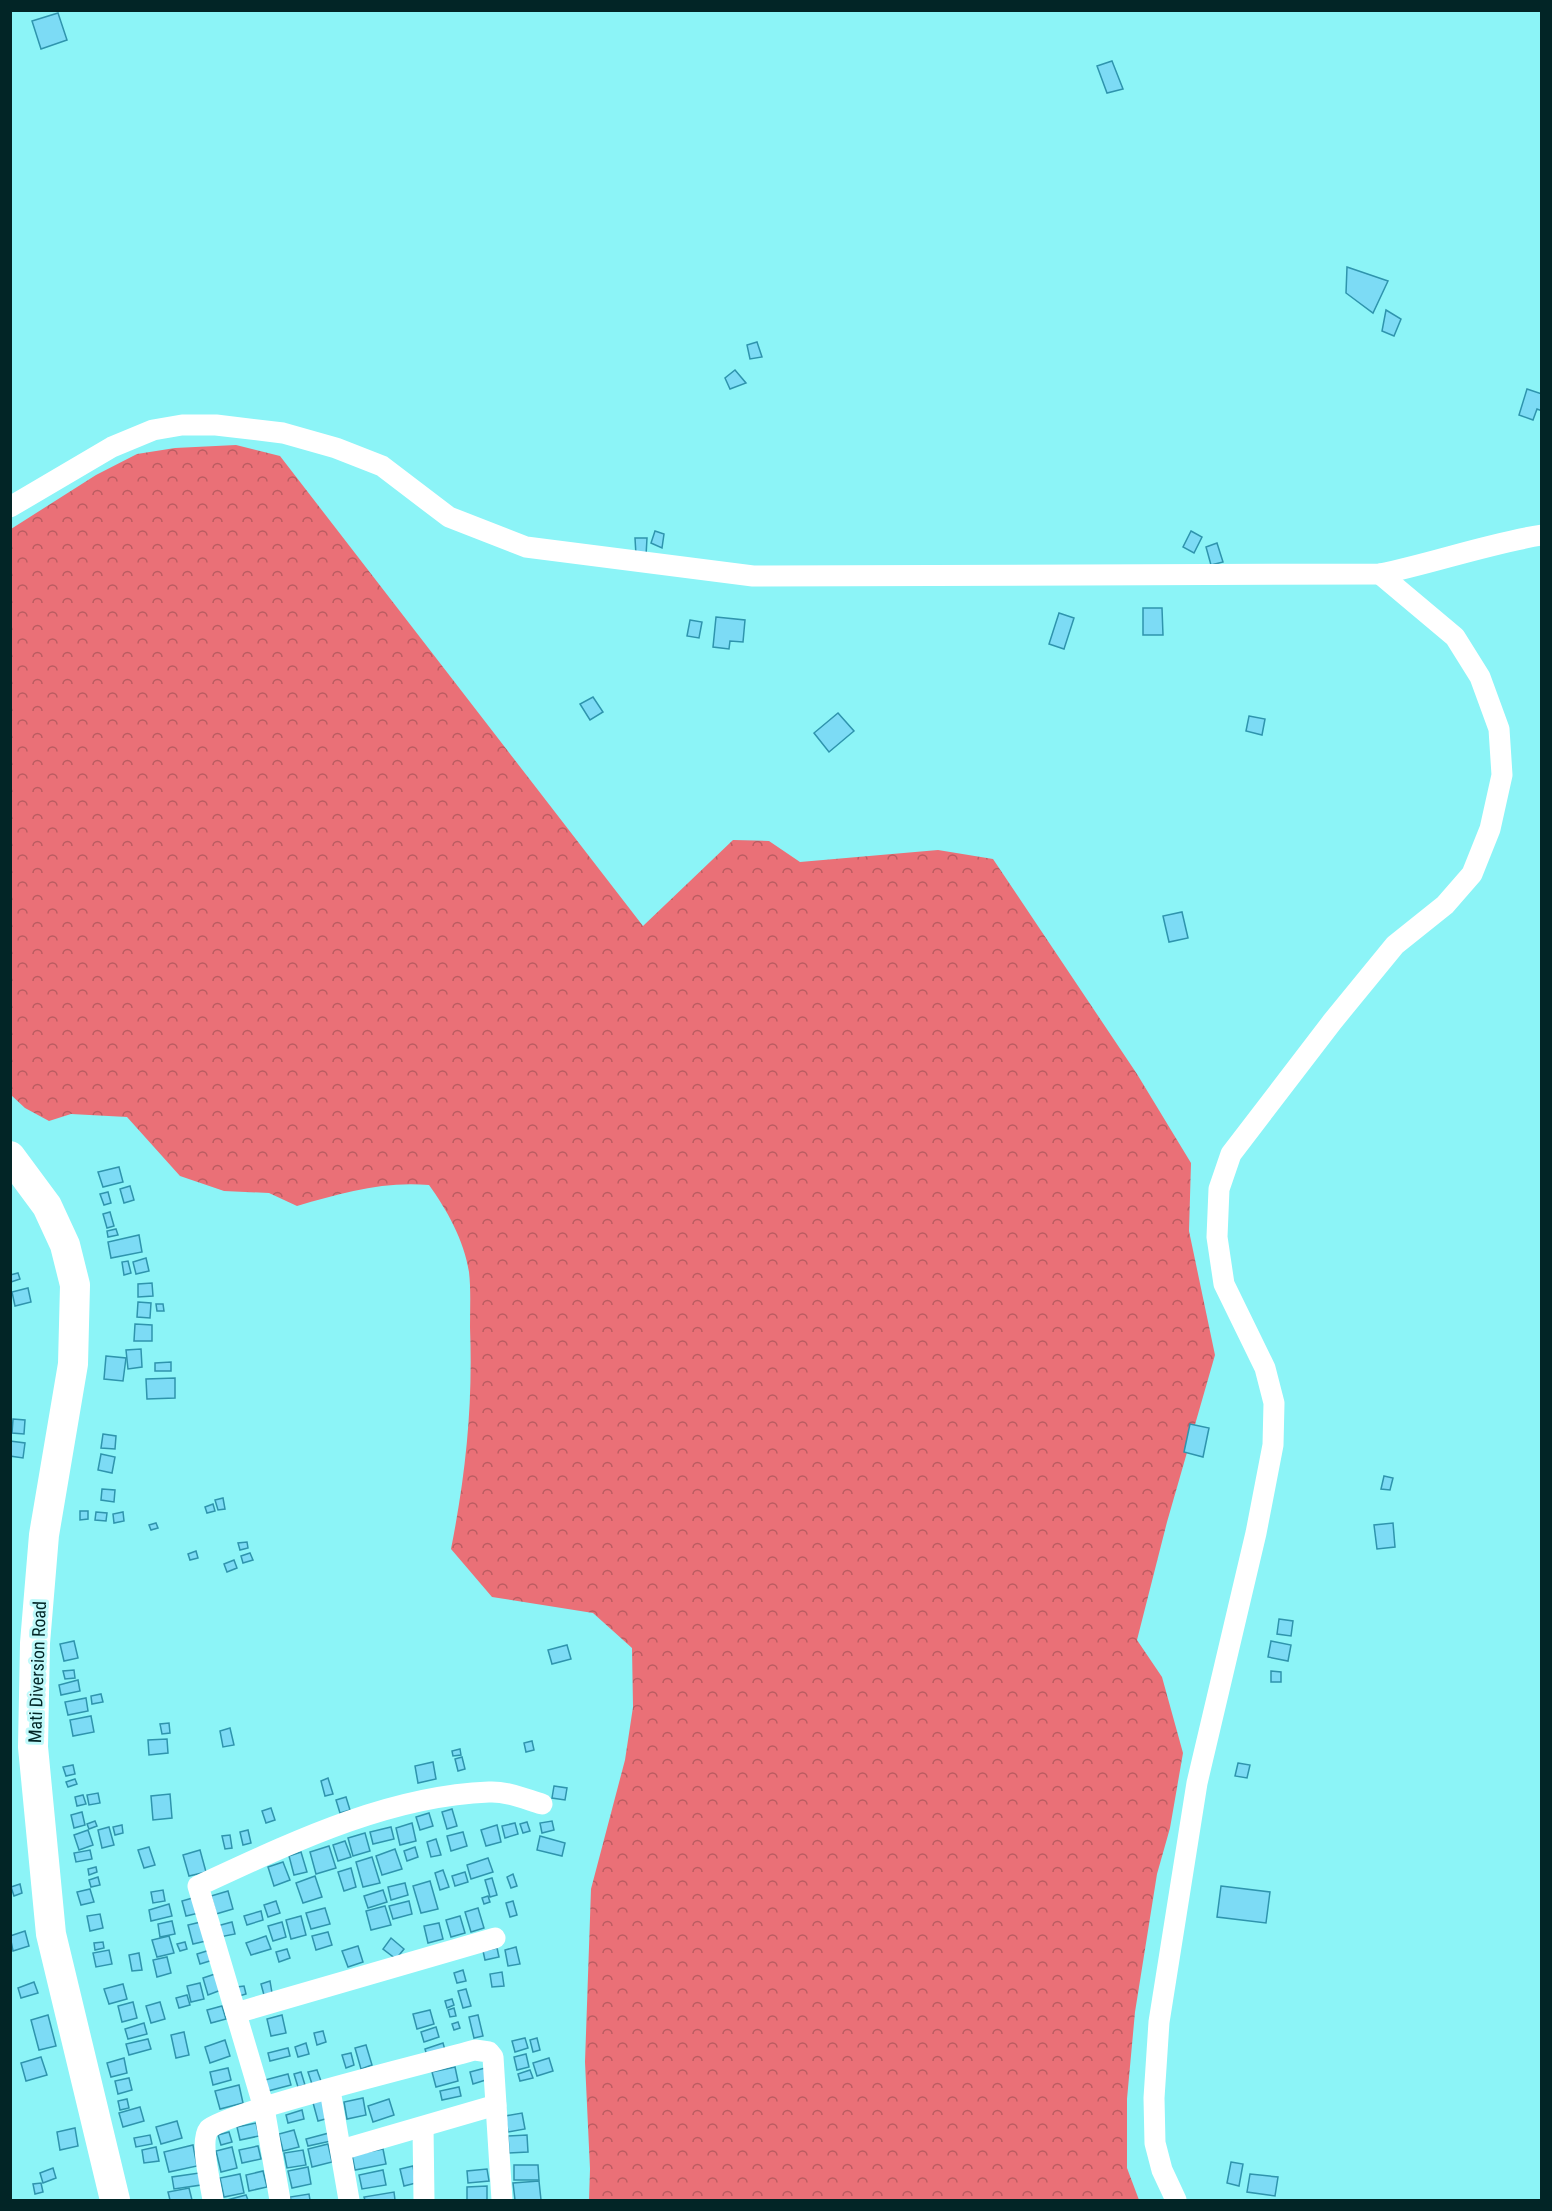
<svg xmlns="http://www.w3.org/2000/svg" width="1552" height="2211" viewBox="0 0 1552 2211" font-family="'Roboto Condensed',sans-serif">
<defs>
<pattern id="forest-crowns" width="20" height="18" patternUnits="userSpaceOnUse" patternTransform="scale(1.5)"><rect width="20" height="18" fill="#ea7077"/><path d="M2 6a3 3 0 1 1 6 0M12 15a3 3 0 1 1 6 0" fill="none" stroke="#bb5c61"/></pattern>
</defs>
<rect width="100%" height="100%" fill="#8cf4f7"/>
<!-- forest -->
<path fill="url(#forest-crowns)" d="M236,445L280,456L643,926L733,840L769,841L800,862L938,850L993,859L1137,1074L1191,1163L1189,1231L1215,1355L1167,1522L1137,1640L1162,1677L1183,1753L1170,1828L1157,1874L1135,2012L1127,2099V2168L1139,2200H589L590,2169L585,2062L591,1889L625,1760L633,1707L632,1648L593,1613L492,1597L451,1549C466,1473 473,1404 470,1327C470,1309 471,1289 469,1272C464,1240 447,1210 429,1185C383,1181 341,1193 297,1206L269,1193L224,1191L180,1176L127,1117L71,1114L49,1121L25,1108L11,1095V529L96,475L137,454L175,448Z"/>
<!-- building -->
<g fill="#7cdbf5" stroke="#2f94ad" stroke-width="1.5">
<polygon points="58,13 67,40 41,49 32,21"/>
<polygon points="1112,61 1123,89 1107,93 1097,66"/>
<polygon points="1347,267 1388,281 1373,313 1346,293"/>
<polygon points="1386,310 1401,319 1394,336 1382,331"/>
<polygon points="757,342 762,357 750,359 747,345"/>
<polygon points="735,370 746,383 730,389 725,378"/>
<polygon points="1527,389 1542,394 1542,411 1537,409 1533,420 1519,415"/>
<polygon points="655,531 664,534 662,548 651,543"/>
<polygon points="1191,531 1202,537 1194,553 1183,547"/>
<polygon points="635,538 647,538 646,556 636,555"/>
<polygon points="1217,543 1223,562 1211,565 1206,547"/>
<polygon points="1143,608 1162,608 1163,635 1143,635"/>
<polygon points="1059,613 1074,618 1064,649 1049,644"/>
<polygon points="716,617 745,620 743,642 730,641 729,649 713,647"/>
<polygon points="690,620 702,622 699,638 687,636"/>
<polygon points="593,697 603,712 590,720 580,704"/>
<polygon points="838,713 854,731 829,752 814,733"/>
<polygon points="1249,716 1265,719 1262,735 1246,731"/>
<polygon points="1182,912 1188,938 1169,942 1163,916"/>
<polygon points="119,1167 123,1182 103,1187 98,1172"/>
<polygon points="130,1186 134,1200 124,1203 120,1189"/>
<polygon points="108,1192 111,1203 104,1205 100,1194"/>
<polygon points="110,1212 114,1226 107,1228 103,1214"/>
<polygon points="116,1229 118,1235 108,1237 107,1231"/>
<polygon points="139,1235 142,1252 111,1258 108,1242"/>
<polygon points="146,1258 149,1271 136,1274 133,1262"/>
<polygon points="128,1261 131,1273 124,1275 122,1262"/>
<polygon points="18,1273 20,1279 11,1282 10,1275"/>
<polygon points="152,1283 153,1296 138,1297 138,1284"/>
<polygon points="28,1288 31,1302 15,1306 12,1292"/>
<polygon points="138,1302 151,1303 150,1318 137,1317"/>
<polygon points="156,1304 163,1304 164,1311 157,1311"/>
<polygon points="135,1324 152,1325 152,1341 134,1341"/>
<polygon points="141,1349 142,1367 128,1369 126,1350"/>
<polygon points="106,1356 126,1358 123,1381 104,1379"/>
<polygon points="171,1362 171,1371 155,1371 155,1363"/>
<polygon points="175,1378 175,1398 147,1399 146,1379"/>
<polygon points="13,1419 25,1420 24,1434 12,1433"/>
<polygon points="1190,1424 1209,1428 1203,1457 1184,1452"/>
<polygon points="103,1434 116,1436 115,1449 101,1448"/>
<polygon points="10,1441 25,1443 23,1458 10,1456"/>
<polygon points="101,1454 115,1457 112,1473 98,1470"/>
<polygon points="1384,1476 1393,1478 1390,1490 1381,1489"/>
<polygon points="102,1489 115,1490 114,1502 101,1500"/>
<polygon points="223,1498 225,1509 218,1510 215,1500"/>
<polygon points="213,1504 215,1511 207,1513 205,1507"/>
<polygon points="80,1511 88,1511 88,1519 80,1520"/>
<polygon points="96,1512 107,1513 106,1521 95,1520"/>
<polygon points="123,1512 124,1521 114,1523 113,1514"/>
<polygon points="156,1523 158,1528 151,1530 149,1525"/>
<polygon points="1393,1523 1395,1547 1377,1549 1374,1525"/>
<polygon points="247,1542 248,1548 240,1550 238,1543"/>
<polygon points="196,1551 198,1558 190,1560 188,1554"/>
<polygon points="250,1553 253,1560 243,1563 241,1556"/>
<polygon points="234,1560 237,1568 227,1572 224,1564"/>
<polygon points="1279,1619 1293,1621 1291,1636 1277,1634"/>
<polygon points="74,1641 78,1658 64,1661 60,1644"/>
<polygon points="1271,1641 1291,1645 1288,1661 1268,1657"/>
<polygon points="567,1645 571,1659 552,1664 548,1650"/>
<polygon points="74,1670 75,1678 65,1679 63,1671"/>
<polygon points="1271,1671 1281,1672 1281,1682 1271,1682"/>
<polygon points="78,1680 80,1691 61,1695 59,1685"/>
<polygon points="101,1694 103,1702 92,1704 91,1696"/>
<polygon points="86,1698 88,1711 68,1715 65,1702"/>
<polygon points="91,1716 94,1732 73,1736 70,1720"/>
<polygon points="169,1723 170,1733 162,1734 160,1724"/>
<polygon points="230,1728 234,1745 223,1747 220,1731"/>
<polygon points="167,1739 168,1753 149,1755 148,1740"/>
<polygon points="532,1741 534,1750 526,1752 524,1743"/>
<polygon points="460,1749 461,1755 453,1756 452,1751"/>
<polygon points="462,1757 465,1769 458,1771 455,1759"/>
<polygon points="433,1762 436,1779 418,1783 415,1766"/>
<polygon points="1238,1763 1250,1765 1247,1778 1235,1776"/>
<polygon points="73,1765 75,1774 66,1776 63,1767"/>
<polygon points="328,1778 333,1794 325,1796 321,1781"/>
<polygon points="75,1779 77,1784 68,1787 66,1782"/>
<polygon points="554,1786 567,1788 565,1800 552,1798"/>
<polygon points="98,1793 100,1803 89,1805 87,1795"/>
<polygon points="170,1794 172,1818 153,1820 151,1796"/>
<polygon points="83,1795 86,1804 77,1806 75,1797"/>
<polygon points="346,1797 350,1810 340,1813 336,1800"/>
<polygon points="271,1808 275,1820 266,1823 262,1811"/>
<polygon points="452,1809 457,1826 447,1829 442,1812"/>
<polygon points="82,1812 85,1825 74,1828 71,1815"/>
<polygon points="429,1813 433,1826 420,1830 416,1817"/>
<polygon points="95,1821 97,1826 89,1829 87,1824"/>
<polygon points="552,1821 554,1830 542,1833 540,1823"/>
<polygon points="527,1822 530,1831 523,1833 520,1824"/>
<polygon points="412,1823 416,1841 400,1845 396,1828"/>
<polygon points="515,1823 518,1834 505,1838 502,1826"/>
<polygon points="122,1825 123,1833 115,1835 113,1827"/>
<polygon points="497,1825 501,1842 486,1846 481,1830"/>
<polygon points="109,1827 114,1845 102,1848 98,1830"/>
<polygon points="391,1827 394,1839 373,1844 370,1832"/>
<polygon points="88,1830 93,1845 79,1850 74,1835"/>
<polygon points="248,1830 251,1843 243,1845 240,1832"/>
<polygon points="463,1832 467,1846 451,1851 447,1836"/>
<polygon points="365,1833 370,1851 353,1856 348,1838"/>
<polygon points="230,1835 232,1848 225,1849 222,1836"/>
<polygon points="540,1836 565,1843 562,1856 537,1850"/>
<polygon points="436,1839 441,1855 431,1857 427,1842"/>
<polygon points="345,1841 351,1857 338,1861 333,1845"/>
<polygon points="329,1846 336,1868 316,1874 310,1852"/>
<polygon points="149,1847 155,1865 144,1868 138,1850"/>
<polygon points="415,1847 418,1857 407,1861 404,1851"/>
<polygon points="395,1849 402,1869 382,1875 376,1856"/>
<polygon points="90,1850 92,1859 76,1862 74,1853"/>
<polygon points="200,1850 206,1872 189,1876 183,1855"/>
<polygon points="301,1852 307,1872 294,1875 289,1856"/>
<polygon points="372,1857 380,1883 363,1887 356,1862"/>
<polygon points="488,1858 493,1872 471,1879 467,1865"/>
<polygon points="283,1862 290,1880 274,1886 268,1867"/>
<polygon points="96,1867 97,1872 89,1875 88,1869"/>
<polygon points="351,1868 356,1887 344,1891 338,1872"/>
<polygon points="443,1870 449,1887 440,1890 435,1873"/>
<polygon points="465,1872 468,1882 455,1886 452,1876"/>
<polygon points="513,1874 517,1886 511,1888 507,1877"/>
<polygon points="315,1876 322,1897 303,1903 296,1883"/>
<polygon points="98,1877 100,1885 91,1887 89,1880"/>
<polygon points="492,1878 497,1895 490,1897 485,1880"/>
<polygon points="430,1881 438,1909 421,1913 413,1886"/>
<polygon points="405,1883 408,1895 391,1900 388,1887"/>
<polygon points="20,1884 22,1893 14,1896 11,1887"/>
<polygon points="1221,1886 1270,1892 1266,1923 1217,1917"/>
<polygon points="90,1889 94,1902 81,1905 77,1892"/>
<polygon points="163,1890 165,1901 153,1903 151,1892"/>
<polygon points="383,1890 387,1902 368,1908 364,1896"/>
<polygon points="228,1891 233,1909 216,1914 211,1896"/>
<polygon points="488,1896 490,1902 484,1904 482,1898"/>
<polygon points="196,1897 199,1913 186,1916 182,1901"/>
<polygon points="276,1901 280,1913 268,1917 264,1905"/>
<polygon points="409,1901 412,1914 393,1919 389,1906"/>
<polygon points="513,1901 517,1915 510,1917 506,1903"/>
<polygon points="169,1904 172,1916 151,1921 149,1910"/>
<polygon points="385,1906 391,1925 371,1930 366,1911"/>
<polygon points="325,1908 330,1924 311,1929 306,1913"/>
<polygon points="478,1908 484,1928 471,1932 465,1912"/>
<polygon points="261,1911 263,1920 247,1925 244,1916"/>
<polygon points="100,1914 103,1928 90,1931 87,1916"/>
<polygon points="301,1916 306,1935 291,1939 286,1920"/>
<polygon points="460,1916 465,1933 451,1937 446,1920"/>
<polygon points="172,1921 175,1934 160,1937 158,1924"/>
<polygon points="201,1922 206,1941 193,1944 188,1925"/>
<polygon points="232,1922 235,1934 220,1937 217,1926"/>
<polygon points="282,1922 286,1937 273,1941 268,1926"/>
<polygon points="439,1923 443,1939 428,1943 424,1926"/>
<polygon points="25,1931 29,1946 13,1951 10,1936"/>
<polygon points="328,1932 332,1945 316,1950 312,1936"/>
<polygon points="169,1936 174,1953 157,1957 152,1940"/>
<polygon points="266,1936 271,1949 251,1955 246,1943"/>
<polygon points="391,1938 404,1949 396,1959 383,1949"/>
<polygon points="103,1942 104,1948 95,1950 94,1943"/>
<polygon points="185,1942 187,1949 180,1951 177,1944"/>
<polygon points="358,1946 363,1962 348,1967 342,1951"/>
<polygon points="516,1947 520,1964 508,1966 505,1950"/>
<polygon points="497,1948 499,1957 485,1960 483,1951"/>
<polygon points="287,1949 290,1958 279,1962 276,1952"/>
<polygon points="109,1950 112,1964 96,1967 93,1953"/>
<polygon points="210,1950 213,1960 200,1964 197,1954"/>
<polygon points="139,1953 142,1970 132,1971 129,1955"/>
<polygon points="167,1957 171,1973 157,1977 153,1960"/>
<polygon points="463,1970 466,1981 457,1983 454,1973"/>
<polygon points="502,1972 504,1986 492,1987 490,1974"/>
<polygon points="215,1974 221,1990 208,1995 203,1978"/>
<polygon points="270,1981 272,1993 264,1995 261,1984"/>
<polygon points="34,1982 38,1993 21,1998 18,1988"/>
<polygon points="200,1983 204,1999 191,2002 187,1986"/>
<polygon points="123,1984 127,1999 109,2004 104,1989"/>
<polygon points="244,1986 246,1994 239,1996 237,1987"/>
<polygon points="466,1989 471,2006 463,2008 458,1991"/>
<polygon points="187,1995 190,2005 179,2008 176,1998"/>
<polygon points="452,1999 454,2005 447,2008 445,2001"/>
<polygon points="133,2002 137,2018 122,2022 118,2006"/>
<polygon points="160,2002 165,2019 151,2023 146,2006"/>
<polygon points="222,2006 226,2019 211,2023 207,2010"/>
<polygon points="454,2008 456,2016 450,2017 448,2010"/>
<polygon points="430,2010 434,2024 417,2029 413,2014"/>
<polygon points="48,2015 56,2046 39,2050 31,2020"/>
<polygon points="282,2015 286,2033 271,2036 267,2019"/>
<polygon points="478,2015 483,2036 474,2038 469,2017"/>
<polygon points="458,2022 460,2028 454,2030 452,2024"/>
<polygon points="144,2023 147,2034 128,2039 125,2029"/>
<polygon points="436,2027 439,2037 424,2042 421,2032"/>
<polygon points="323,2031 326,2042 317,2045 314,2033"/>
<polygon points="184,2032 189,2055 176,2058 171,2035"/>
<polygon points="525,2038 528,2048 515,2052 512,2041"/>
<polygon points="537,2038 540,2050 533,2052 530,2040"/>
<polygon points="148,2039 151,2049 129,2055 126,2044"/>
<polygon points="225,2040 230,2056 210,2063 205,2047"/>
<polygon points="306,2043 309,2054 298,2057 295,2047"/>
<polygon points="443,2043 445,2050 427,2056 425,2049"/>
<polygon points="366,2045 372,2065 361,2069 355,2048"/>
<polygon points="288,2048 290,2056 270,2061 268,2053"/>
<polygon points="351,2053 354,2065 346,2068 342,2055"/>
<polygon points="526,2054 529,2067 517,2070 514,2057"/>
<polygon points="41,2057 47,2075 26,2081 21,2063"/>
<polygon points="124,2058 127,2073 111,2077 107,2063"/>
<polygon points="549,2058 553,2071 537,2076 533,2063"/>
<polygon points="455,2067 458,2081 436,2087 432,2072"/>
<polygon points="489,2067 492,2078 473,2084 470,2072"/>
<polygon points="228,2068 231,2080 213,2085 210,2072"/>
<polygon points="317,2070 322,2084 313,2087 308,2072"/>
<polygon points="530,2070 533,2078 520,2081 518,2074"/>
<polygon points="301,2072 305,2085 298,2087 294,2074"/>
<polygon points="288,2074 291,2085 268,2091 265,2080"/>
<polygon points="129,2078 132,2090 118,2094 115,2081"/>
<polygon points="239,2085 243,2103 220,2109 215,2091"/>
<polygon points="459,2087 461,2096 442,2100 440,2091"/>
<polygon points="323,2096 329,2118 318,2121 312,2099"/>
<polygon points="363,2098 366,2115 347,2119 344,2102"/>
<polygon points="127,2099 129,2108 120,2110 118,2101"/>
<polygon points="389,2099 394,2115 373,2122 368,2106"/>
<polygon points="140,2107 144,2121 123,2127 119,2113"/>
<polygon points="302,2110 304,2119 288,2123 286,2115"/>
<polygon points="522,2113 525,2129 508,2132 505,2116"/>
<polygon points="177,2121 182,2138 161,2144 156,2127"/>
<polygon points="256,2123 259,2136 240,2140 237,2127"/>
<polygon points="75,2128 78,2146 60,2150 57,2132"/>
<polygon points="294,2130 299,2147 283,2151 279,2134"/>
<polygon points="229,2132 232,2142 221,2145 218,2135"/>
<polygon points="329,2133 331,2141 308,2146 306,2139"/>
<polygon points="150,2135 152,2144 136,2147 134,2138"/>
<polygon points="527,2135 528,2152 509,2153 508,2136"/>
<polygon points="328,2144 332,2162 312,2167 308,2149"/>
<polygon points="193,2145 197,2166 169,2172 164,2152"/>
<polygon points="258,2146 261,2159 242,2163 239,2150"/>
<polygon points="156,2147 159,2161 144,2163 142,2150"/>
<polygon points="232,2147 237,2168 221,2172 216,2151"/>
<polygon points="383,2149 386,2164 355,2170 352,2155"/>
<polygon points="303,2150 306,2165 287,2168 284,2153"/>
<polygon points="1231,2162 1243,2164 1239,2186 1227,2183"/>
<polygon points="514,2165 538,2165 539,2180 514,2180"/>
<polygon points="413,2166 416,2183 404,2186 400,2169"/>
<polygon points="308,2167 311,2184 292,2188 288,2171"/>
<polygon points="53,2168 56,2178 43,2183 40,2173"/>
<polygon points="487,2169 489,2181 468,2183 467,2171"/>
<polygon points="383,2170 386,2185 362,2189 359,2175"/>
<polygon points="263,2171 267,2187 249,2191 246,2175"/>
<polygon points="199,2173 201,2185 174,2189 172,2177"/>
<polygon points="240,2174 244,2193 224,2197 220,2178"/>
<polygon points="1250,2174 1278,2177 1275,2196 1247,2192"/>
<polygon points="539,2181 541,2200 515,2200 513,2183"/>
<polygon points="41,2183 43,2192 35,2194 33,2184"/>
<polygon points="487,2186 487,2200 467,2200 467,2187"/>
<polygon points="189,2188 192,2200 170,2200 168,2192"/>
<polygon points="394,2192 395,2200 365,2200 364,2197"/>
<polygon points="309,2194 310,2200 291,2200 290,2197"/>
<polygon points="246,2195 248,2200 227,2200"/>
</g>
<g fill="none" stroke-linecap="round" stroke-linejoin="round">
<!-- minor -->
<g stroke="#fff" stroke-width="21">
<path d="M10,507L112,447L153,430L182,425H216L283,433L336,448L382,466L449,517L526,547L753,576L1380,574C1434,563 1486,544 1542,535"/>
<polyline points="236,2013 495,1938"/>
<polyline points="330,2090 349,2200"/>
<polyline points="423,2127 424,2200"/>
<polyline points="341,2150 496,2105"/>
<path d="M213,2200C211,2185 199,2141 209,2129C223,2113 439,2060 475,2050L489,2052L493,2057L502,2200"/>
<path d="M280,2200L264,2108L198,1886C289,1844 386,1796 489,1792C507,1791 525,1799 542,1804"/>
<polyline points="1176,2200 1162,2170 1155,2143 1154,2098 1159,2022 1197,1783 1256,1533 1273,1445 1274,1403 1265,1368 1224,1284 1217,1237 1219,1189 1231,1154 1332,1022 1395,945 1445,905 1472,874 1490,829 1502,775 1499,729 1480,677 1455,637 1380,574"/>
</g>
<!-- highway -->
<polyline stroke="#fff" stroke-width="30" points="10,1156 47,1206 65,1245 75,1285 73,1364 44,1535 35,1643 33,1747 51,1934 115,2200"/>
</g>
<g text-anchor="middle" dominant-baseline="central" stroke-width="6" stroke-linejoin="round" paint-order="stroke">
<!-- street labels -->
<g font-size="18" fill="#022526" stroke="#c0fafb">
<text transform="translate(37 1672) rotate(-88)">Mati Diversion Road</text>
</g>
</g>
<!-- border -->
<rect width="1552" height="2211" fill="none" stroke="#022526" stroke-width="24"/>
</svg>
